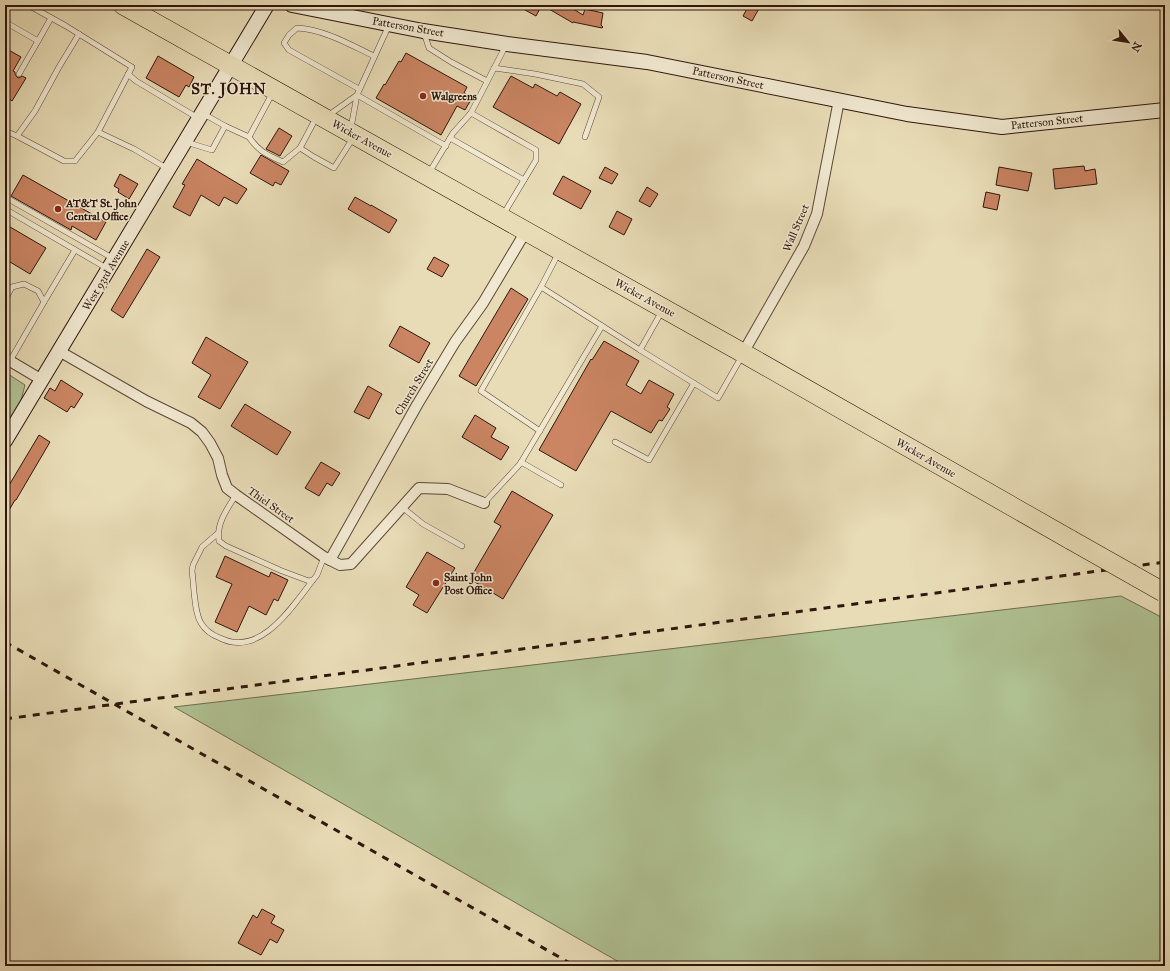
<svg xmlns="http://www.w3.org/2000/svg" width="1170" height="971" viewBox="0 0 1170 971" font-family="'IM FELL Great Primer',serif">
<rect width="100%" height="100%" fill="#e8dcb6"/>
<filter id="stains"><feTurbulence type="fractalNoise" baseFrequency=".005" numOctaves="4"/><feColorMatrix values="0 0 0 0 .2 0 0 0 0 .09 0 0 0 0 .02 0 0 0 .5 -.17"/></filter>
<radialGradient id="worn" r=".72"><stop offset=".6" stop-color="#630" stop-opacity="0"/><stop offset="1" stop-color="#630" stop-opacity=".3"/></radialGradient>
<!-- green -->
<g fill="#b0c293" stroke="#6f6c50">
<polygon points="5,372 25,385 19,408 5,431"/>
<polygon points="1121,596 1165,619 1165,966 626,966 174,707"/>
</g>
<!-- building -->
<g fill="#cb8563" stroke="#2e160c">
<polygon points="516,5 542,5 536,16"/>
<polygon points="542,5 567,5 583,15 585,9 603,13 601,25 603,27 602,28 573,22 573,23"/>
<polygon points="749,5 761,5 752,21 743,16"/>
<polygon points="5,48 21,57 13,71 15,72 15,74 17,77 19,78 22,76 26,78 12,101 9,99 9,94 5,93"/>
<polygon points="406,53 467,87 464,93 472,98 465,110 457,106 441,135 376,98 384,84 385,85 399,61 401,62"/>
<polygon points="158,56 194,77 189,87 186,85 179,97 146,78"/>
<polygon points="511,76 533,88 535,84 557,96 560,92 581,104 559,144 493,107"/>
<polygon points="279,128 292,136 280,156 266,149"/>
<polygon points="261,155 289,171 281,185 275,182 273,186 250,173"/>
<polygon points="197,159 247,189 237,204 224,197 219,206 201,195 190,216 173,207 185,185 182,184"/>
<polygon points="1084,166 1085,171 1095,169 1097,184 1055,189 1053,169"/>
<polygon points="605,167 618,174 612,184 599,178"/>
<polygon points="999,167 1032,173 1028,191 996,185"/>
<polygon points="120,174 138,184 129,199 118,192 119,189 114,186"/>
<polygon points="23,175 106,222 96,240 72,226 71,230 11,196"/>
<polygon points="563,176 591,191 581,209 553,194"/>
<polygon points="647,187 658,194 650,207 639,201"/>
<polygon points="986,192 1000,195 997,210 983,207"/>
<polygon points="355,197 371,206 371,205 397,220 389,233 348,209"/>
<polygon points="617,211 632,219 624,235 609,227"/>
<polygon points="5,224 46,248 30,274 5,259"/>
<polygon points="147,249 160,257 123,318 111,310"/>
<polygon points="434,257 449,265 442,277 427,269"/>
<polygon points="511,288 528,299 476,386 459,376"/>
<polygon points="400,326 430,343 419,363 389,346"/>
<polygon points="206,337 248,362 220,409 198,397 211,375 192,363"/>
<polygon points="604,341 639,361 626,385 641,394 649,380 674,394 667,407 670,409 662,421 659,420 651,433 611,411 576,471 539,450 591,359 592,360"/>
<polygon points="61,380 83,394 74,408 71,406 67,412 44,398 50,388 55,391"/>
<polygon points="368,386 382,394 369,419 354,412"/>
<polygon points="245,404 291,432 277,455 231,426"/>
<polygon points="475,415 496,428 491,437 509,447 501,460 462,437"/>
<polygon points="39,435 50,442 16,500 15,500 5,517 5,492"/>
<polygon points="321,462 340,473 332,486 327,483 319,496 305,488"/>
<polygon points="512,491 553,515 503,599 470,579 501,526 494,522"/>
<polygon points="427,552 455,568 427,613 413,605 419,595 406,587"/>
<polygon points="225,556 269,577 271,572 288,580 278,601 274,599 266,615 249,606 237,632 215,622 232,584 216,577"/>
<polygon points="262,909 275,916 271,923 284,930 277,943 270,939 261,955 238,943 253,915 257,918"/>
</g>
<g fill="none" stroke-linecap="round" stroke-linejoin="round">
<!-- lane casing -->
<g stroke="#5c4836" stroke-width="6">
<g id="lane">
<polyline points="28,5 66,26 132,67 98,132 134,149 168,169"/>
<polyline points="5,22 38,41 51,18"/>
<polyline points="424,33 429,48 451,62 487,81"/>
<polyline points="494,68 535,74 583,84 599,97 585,137"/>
<polyline points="19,74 38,41"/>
<polyline points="128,74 136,81 198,118"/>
<path d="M359,89L289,50L284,43L289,35L297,28C323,29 351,45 374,56"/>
<polyline points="357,95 446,146"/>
<polyline points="5,99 6,97"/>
<polyline points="471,113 536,150 536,160 503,215"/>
<polyline points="329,115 357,95"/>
<polyline points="225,126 249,137 273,92"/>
<polyline points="351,128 357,95 389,25"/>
<polyline points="5,131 17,136 35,111 59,67 79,34"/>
<polyline points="17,136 64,161 75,161 98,132"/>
<path d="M249,137C259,152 268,155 283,162L300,148L316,118"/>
<polyline points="450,138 524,180"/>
<polyline points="186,142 212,150 225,126 202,113"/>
<polyline points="300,148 314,157 334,168 353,138"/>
<polyline points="429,173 453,133 471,113 506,45"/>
<polyline points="5,197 114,259"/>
<polyline points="5,209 108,269"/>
<polyline points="558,254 541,287 640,350 662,311"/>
<polyline points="5,300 12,287 24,284 38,291 44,302 10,361"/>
<polyline points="44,302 75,250"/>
<polyline points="640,350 718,398 742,356"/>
<polyline points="540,431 481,391 541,287"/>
<polyline points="615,442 649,460 694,383"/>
<polyline points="521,462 561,485"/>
<path d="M236,495C227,509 216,524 219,541L226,546L282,571L309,581L313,580L317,575L324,557"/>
<polyline points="484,503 520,464 602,326"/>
<polyline points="402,507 423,524 462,546"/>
<path d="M217,534L202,547L193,565L192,571C194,585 194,612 201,623C205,630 212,635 220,638C260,658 292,607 313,580"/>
</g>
</g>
<!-- street casing -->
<g stroke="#5c4836" stroke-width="12">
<g id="street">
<polyline points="59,351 146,401 191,423 202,432 210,443 218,458 222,475 227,488 236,495 324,557 340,565 351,564 419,488 448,489 484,503"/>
<polyline points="743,353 804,246 817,214 839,100"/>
<polyline points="5,358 42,380"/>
<polyline points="330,560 417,405 455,342 483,303 526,231"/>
</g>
</g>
<!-- secondary casing -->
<g stroke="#2e160c" stroke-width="16">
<g id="secondary">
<polyline points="292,5 423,31 507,44 647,62 907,114 1002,127 1165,110"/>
<polyline points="5,441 267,5"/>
</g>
</g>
<!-- highway casing -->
<g stroke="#2e160c" stroke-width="20">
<polyline id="highway" points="123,5 743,353 1071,540"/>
</g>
<!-- lane -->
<use href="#lane" stroke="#f0e8d0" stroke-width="5"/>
<!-- street -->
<use href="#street" stroke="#f0e8d0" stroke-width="10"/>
<!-- secondary -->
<use href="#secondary" stroke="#f0e8d0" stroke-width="14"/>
<!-- highway -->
<use href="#highway" stroke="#e8dcb6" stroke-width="19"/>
<!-- rail -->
<g stroke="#2e160c" stroke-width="3" stroke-dasharray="7 7" stroke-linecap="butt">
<polyline points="5,642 575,966"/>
<polyline points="5,719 1165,562"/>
</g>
<!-- highway-bridge casing -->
<g stroke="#2e160c" stroke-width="20" stroke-linecap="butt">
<polyline id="highway-bridge" points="1071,540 1163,592"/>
</g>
<!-- highway-bridge -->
<use href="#highway-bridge" stroke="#e8dcb6" stroke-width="19"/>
</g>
<!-- markers -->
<g fill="#8f2418" stroke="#f0e8d0" stroke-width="1.5">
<circle cx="423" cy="96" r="4"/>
<circle cx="58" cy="209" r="4"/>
<circle cx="436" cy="583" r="4"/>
</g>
<g text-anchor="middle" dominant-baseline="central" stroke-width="3" stroke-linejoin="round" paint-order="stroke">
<!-- street labels -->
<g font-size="11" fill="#2e160c" stroke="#f0e8d0">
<text transform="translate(408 27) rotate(10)">Patterson Street</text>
<text transform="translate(728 78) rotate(12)">Patterson Street</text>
<text transform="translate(1047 122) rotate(-6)">Patterson Street</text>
<text transform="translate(362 139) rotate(29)">Wicker Avenue</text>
<text transform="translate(796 228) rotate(-67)">Wall Street</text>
<text transform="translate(106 275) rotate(-59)">West 93rd Avenue</text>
<text transform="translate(645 298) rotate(29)">Wicker Avenue</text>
<text transform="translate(414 387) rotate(-59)">Church Street</text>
<text transform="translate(926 458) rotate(30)">Wicker Avenue</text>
<text transform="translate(271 505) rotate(35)">Thiel Street</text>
</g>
<!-- poi labels -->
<g font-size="11" font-weight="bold" fill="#2e160c" stroke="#f0e8d0" text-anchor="start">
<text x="431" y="96">Walgreens</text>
<text x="66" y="203">AT&amp;T St. John<tspan x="66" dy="13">Central Office</tspan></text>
<text x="444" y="577">Saint John<tspan x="444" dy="13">Post Office</tspan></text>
</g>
<!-- district labels -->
<g font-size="15" font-weight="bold" letter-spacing="1" fill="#2e160c" stroke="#f0e8d0">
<text x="229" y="89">ST. JOHN</text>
</g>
</g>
<!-- margin -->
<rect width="1170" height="971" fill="none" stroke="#e8dcb6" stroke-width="20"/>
<rect x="6" y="6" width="1158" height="959" fill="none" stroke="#2e160c" stroke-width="2"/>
<rect x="10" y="10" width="1150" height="951" fill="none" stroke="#2e160c"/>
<!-- north arrow -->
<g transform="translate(1128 42) rotate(120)" stroke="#f0e8d0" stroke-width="3" paint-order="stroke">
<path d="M0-3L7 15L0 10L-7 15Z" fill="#2e160c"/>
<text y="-6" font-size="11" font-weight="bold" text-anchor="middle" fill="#2e160c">N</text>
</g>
<rect width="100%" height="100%" filter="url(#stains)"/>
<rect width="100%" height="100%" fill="url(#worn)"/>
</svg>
